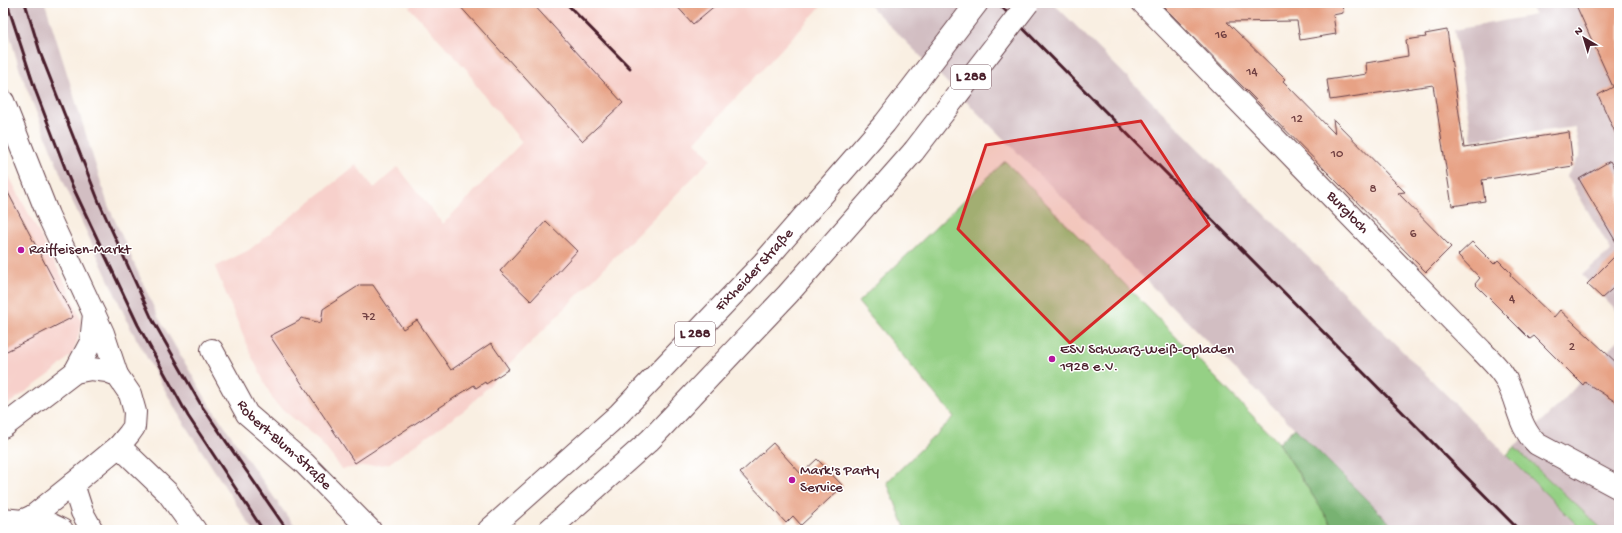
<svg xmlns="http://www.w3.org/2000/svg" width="1622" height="533" viewBox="0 0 1622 533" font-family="'Gochi Hand',sans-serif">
<rect width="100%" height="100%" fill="#fff"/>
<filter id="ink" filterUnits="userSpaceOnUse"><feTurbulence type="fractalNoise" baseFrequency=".025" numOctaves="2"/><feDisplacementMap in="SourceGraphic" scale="8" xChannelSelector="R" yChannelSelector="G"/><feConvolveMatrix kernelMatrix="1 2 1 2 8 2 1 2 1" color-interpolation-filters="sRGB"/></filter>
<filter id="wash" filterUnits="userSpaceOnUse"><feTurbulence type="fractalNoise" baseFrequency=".012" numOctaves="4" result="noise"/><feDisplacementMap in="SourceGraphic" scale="16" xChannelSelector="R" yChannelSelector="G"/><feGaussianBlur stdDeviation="0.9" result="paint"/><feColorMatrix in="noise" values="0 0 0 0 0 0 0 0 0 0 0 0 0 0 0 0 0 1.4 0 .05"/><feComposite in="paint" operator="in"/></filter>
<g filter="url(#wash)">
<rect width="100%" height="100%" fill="#f9efe2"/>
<!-- built -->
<g fill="#f7d0cb">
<polygon points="414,3 824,3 695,142 711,159 466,409 388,464 342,469 320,441 274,402 251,355 215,267 249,250 356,165 374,188 398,167 443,224 522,142 475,84 469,72 409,7"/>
<polygon points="3,165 69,290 82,324 73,353 52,373 3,408"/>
</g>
<!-- industrial -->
<g fill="#d2bec2">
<polygon points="3,3 45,3 108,205 158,317 209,404 287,516 299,530 253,530 181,419 131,329 65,185 20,71 3,11"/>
<polygon points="867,3 1053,3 1582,530 1397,530"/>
<polygon points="1528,3 1619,3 1619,314 1582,275 1611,250 1567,176 1580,155 1575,127 1472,140 1454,30 1535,15"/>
<polygon points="1619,339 1619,530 1603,530 1514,447 1557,407"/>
</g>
<!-- green -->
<g fill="#95d085" stroke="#707858">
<polygon points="1005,161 1279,443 1335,530 906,530 887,482 954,417 858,302"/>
<polygon points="1514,447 1603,530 1582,530 1507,455"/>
</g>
<!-- forest -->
<polygon fill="#78b272" stroke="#61684e" points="1295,428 1397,530 1335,530 1279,443"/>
<g id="blocks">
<!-- building -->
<g fill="#e7a285">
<polygon points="457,3 532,3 623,103 582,141"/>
<polygon points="674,3 718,3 693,24"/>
<polygon points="1160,3 1243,5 1243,3 1342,3 1343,13 1333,15 1336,34 1300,40 1297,21 1227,22 1285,79 1283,81 1335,134 1333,119 1405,192 1398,193 1451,247 1426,272"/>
<polygon points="1575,3 1619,3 1619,141 1598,95 1613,87"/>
<polygon points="1447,30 1464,148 1569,132 1573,166 1482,180 1485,201 1452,206 1433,85 1330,100 1327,80 1367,74 1366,63 1408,56 1406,40 1426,37 1425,34"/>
<polygon points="1610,161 1619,177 1619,247 1579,179"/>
<polygon points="3,183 73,317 3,353"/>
<polygon points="546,221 577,251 531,301 500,271"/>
<polygon points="1472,242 1494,264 1498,260 1511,273 1510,275 1554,317 1560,310 1619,365 1619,404 1585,382 1583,385 1534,336 1530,339 1475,284 1480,278 1458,255"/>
<polygon points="1619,252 1619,283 1602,298 1587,284"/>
<polygon points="360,285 373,285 403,329 417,320 451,370 491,343 509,369 486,384 485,382 476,388 474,385 355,463 270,336 299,321 301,318 321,323 323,309"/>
<polygon points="773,443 801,474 817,459 843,486 801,525 793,516 786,523 740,473"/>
</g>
</g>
</g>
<g filter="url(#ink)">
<use href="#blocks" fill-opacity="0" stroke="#643e46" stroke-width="1"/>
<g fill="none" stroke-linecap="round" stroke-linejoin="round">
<!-- street casing -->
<g stroke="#643e46" stroke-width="24">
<g id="street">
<path id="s1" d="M1143,3L1481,350C1490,360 1503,371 1508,384C1518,404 1519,428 1537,444L1619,488"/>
<path id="s2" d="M212,350L247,414L304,463L370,530"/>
<polyline points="119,446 168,493 195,530"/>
</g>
</g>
<!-- secondary casing -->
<g stroke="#643e46" stroke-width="24">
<g id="secondary">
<polyline points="3,101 48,215 103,333 117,375"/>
<polyline points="75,372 91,342 94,314"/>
<polyline points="3,427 75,372 91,369 107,371 117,375 130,394 135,412 134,427 129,434 119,446 73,484 33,516 22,521 3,519"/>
<polyline points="73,484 82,512 92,530"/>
<polyline points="33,516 62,530"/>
</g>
</g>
<!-- highway casing -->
<g stroke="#643e46" stroke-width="24">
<g id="highway">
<path id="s3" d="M489,530L618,415L764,262L885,123L977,3"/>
<polyline points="549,530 650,440 788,294 914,151"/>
</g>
</g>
<!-- street -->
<use href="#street" stroke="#fff" stroke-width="22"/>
<!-- secondary -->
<use href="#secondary" stroke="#fff" stroke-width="22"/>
<!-- highway -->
<use href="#highway" stroke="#fff" stroke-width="22"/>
<!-- rail -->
<g stroke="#4a1f2b" stroke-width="3">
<polyline points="7,3 36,92 70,181 138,325 188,416 263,530"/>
<polyline points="25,3 41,55 99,202 152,319 201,405 287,530"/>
<polyline points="566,3 630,68"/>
<polyline points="998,3 1519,530"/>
</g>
<!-- highway-bridge casing -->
<g stroke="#643e46" stroke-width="24" stroke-linecap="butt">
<polyline id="highway-bridge" points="914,151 1028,3"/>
</g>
<!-- highway-bridge -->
<use href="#highway-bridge" stroke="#fff" stroke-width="22"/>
</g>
</g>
<!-- marked area -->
<path fill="#d62828" fill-opacity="0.2" stroke="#d62828" stroke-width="3" stroke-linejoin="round" d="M1141,121L1209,225L1070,343L958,229L986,145Z"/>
<!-- markers -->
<g fill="#b5179e" stroke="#fff" stroke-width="1.5">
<circle cx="21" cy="250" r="4"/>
<circle cx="1052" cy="359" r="4"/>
<circle cx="792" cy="480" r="4"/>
</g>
<g text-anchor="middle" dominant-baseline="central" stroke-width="3" stroke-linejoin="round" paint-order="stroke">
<!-- number labels -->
<g font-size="13" fill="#714042">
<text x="1221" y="35">16</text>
<text x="1252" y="72">14</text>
<text x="1297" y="119">12</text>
<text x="1337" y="154">10</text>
<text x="1373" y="189">8</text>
<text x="1413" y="234">6</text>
<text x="1512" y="299">4</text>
<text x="369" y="317">72</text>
<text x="1572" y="347">2</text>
</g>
<!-- shield labels -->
<g fill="#fff" stroke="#80626b" stroke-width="1">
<rect x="951" y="65" width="40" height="24" rx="3"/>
<rect x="675" y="322" width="40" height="24" rx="3"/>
</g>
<g font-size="14" font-weight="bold" fill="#4a1f2b">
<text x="971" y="77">L 288</text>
<text x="695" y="334">L 288</text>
</g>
<!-- street labels -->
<g font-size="15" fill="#4a1f2b" stroke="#fff">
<text stroke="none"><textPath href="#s1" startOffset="293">Burgloch</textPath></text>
<text stroke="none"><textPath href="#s3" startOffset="372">Fixheider Straße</textPath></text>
<text stroke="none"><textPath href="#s2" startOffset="121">Robert-Blum-Straße</textPath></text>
</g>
<!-- poi labels -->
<g font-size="15" fill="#4a1f2b" stroke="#fff" text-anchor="start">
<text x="29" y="250">Raiffeisen-Markt</text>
<text x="1060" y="350">ESV Schwarz-Weiß-Opladen<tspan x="1060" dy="17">1928 e.V.</tspan></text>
<text x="800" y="471">Mark's Party<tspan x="800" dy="17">Service</tspan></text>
</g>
</g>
<!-- margin -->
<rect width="1622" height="533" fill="none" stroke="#fff" stroke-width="16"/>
<!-- north arrow -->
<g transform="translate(1584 38) rotate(322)" stroke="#ffffff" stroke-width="3" paint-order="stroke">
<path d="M0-3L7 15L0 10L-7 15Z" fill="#4a1f2b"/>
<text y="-6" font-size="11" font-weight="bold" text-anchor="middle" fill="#4a1f2b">N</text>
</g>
</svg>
